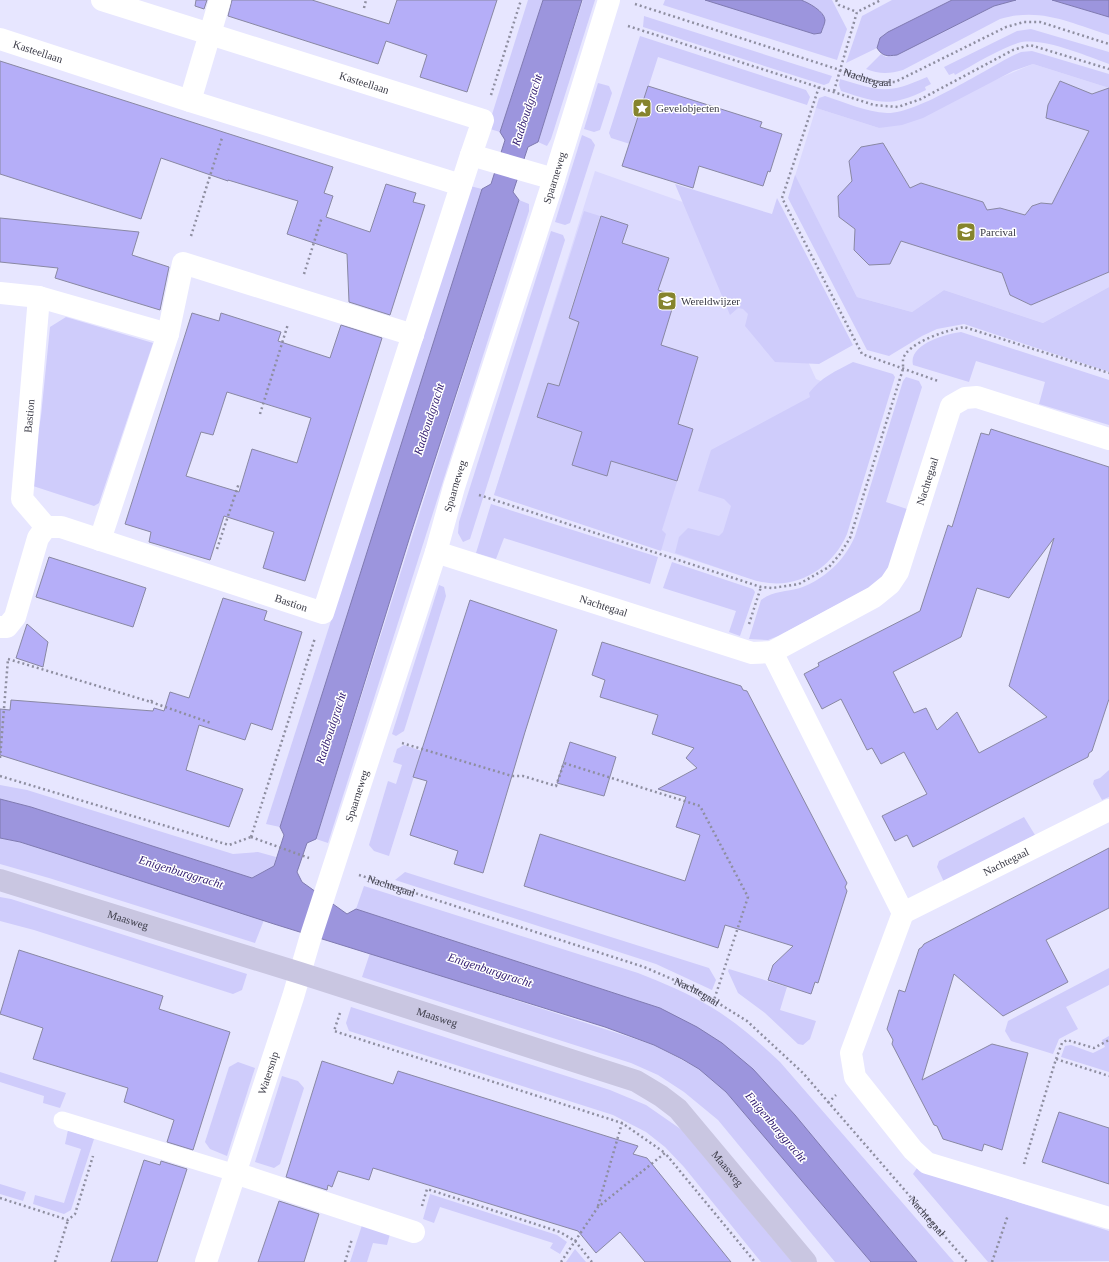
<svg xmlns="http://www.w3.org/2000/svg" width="1109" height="1262" viewBox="0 0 1109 1262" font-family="'Times New Roman',serif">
<rect width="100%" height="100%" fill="#e7e6ff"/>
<!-- built -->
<g fill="#dbd9fe">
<polygon points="1033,64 1109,88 1109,287 1043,323 944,290 912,312 857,297 795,176 816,108 879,128"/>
<polygon points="595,171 745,224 816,379 842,390 736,574 494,495"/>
</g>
<!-- green -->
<g fill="#cfccfb">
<polygon points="528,0 543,0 500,132 490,129 490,121"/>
<polygon points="583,0 595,0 551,139 547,146 538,142"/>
<path d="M665,0H705L814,34L821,33C822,29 825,24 825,20C824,10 809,3 801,0H832L847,29L837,60L663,5Z"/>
<polygon points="892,0 952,0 888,32 880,38 877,48 846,63 862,16"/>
<path d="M1016,0H1052L1109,17V35C1070,23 1041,7 1000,19L903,70C889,74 879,74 866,69L881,54L886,57L994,6Z"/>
<polygon points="644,16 832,76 829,83 824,85 643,27"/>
<path d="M1031,29L1109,52V64C1086,56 1041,36 1018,43C999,49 973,65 955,75L954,73L949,75L944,67L1017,31Z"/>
<polygon points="640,36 806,90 810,97 807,105 658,57 630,144 611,138 609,133"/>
<path d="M1032,51L1109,74V88L1033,64L1013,71L923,118L902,125L879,128L816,108L819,98L825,96C844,102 866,112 887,113C916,114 983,71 1012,56L1021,52Z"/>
<path d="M927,77L931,84L925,87L926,90C889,108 879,103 841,91L839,85L840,79C881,91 886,95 927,77Z"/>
<polygon points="598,83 609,86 612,93 600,130 594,132 584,129"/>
<polygon points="582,135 591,139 595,145 570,223 565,225 555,222"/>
<polygon points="795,175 857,297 912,312 944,290 1043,323 1109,287 1109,372 964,324 937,329 922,336 889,356 867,350 788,198"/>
<polygon points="675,184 772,214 777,198 853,345 819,364 775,362 745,326 748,314 743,309 738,308 730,315"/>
<polygon points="470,186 482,189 280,827 266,824"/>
<polygon points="519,200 529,204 529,211 328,843 316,839"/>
<polygon points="584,211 600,216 568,318 579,322 560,386 548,382 536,417 583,432 607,476 611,461 677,482 662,530 666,534 661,551 494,495"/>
<polygon points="551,231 563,235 565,240 470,539 463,542 458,533 459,522"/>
<polygon points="66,317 153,343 99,503 94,506 30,485 41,416 50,327"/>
<path d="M961,332L1109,380V425L1039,404L1045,382L976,361L969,382L913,365C908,344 946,334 961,332Z"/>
<path d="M853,362L893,374L895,377L847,534C834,565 802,587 769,583C756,582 745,577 733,573C714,566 694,560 675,553L679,537L688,528L719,536L723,532L731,506L724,499L698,491L711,450L810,397L809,393C821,377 836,371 853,362Z"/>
<path d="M906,377L919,381L922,387L886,502L907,509L890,567L876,584L778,636L768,640L749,639L761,600C773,591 786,592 800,588C825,579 845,560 855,536L903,381Z"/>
<polygon points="491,504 658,557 650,584 504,538 496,559 476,553"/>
<polygon points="672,562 753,589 755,592 740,636 729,632 736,611 663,588"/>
<polygon points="439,585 444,587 446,596 404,731 396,736 392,734"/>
<polygon points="404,745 422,751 389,856 374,851 369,845 388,781 396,784 402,765 393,762 397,749"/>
<polygon points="1109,770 1109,797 1102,800 1093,784 1094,780 1100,778"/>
<polygon points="0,785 27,790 233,854 258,852 276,857 274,866 252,878 31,807 0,799"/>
<polygon points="1024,817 1035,835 944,882 937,867 939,861"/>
<polygon points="0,838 20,842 58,854 264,920 255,943 49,878 0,864"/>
<polygon points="405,872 709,968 716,980 712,990 656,964 395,880"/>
<path d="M364,886L638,973C663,983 688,993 711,1007C736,1022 759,1042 780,1062L954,1262H917L795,1115L660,1008L356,909Z"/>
<polygon points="0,897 11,899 247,974 242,990 233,994 34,930 0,921"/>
<polygon points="370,953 654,1045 699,1069 726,1092 871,1262 835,1262 718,1120 684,1092 658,1075 631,1063 362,977"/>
<polygon points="1109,968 1109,985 1066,1007 1078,1029 1059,1039 1053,1054 1011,1041 1005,1031 1008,1021"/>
<polygon points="729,969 787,987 780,1010 816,1021 810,1039 803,1045 798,1044 765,1013 738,993 728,971"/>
<polygon points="351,1007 610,1090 646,1105 682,1130 792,1262 761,1262 684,1167 665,1147 646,1132 613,1115 349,1031 346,1023"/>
<polygon points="1109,1036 1109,1072 1061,1057 1065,1046 1071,1045 1093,1053 1105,1047 1102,1040"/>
<polygon points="238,1062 255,1068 227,1156 210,1149 205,1142 229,1067"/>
<polygon points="0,1072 66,1093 60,1108 43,1103 44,1096 0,1082"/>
<polygon points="282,1076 298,1081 304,1088 280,1164 274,1168 255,1162"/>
<polygon points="68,1130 94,1139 71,1210 64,1214 33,1204 35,1195 64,1203 81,1149 65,1144"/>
<polygon points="917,1168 930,1174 1109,1231 1109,1261 988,1262 913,1174"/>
<polygon points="0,1184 26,1192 23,1201 0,1194"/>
<polygon points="430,1194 557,1235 567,1242 560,1254 550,1248 553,1243 440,1207 434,1223 423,1219"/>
<polygon points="362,1225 390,1234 387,1245 373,1243 367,1262 350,1262"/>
<polygon points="575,1249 586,1262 566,1262"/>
</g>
<!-- water -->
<g fill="#9c95dd" stroke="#7f7ab0">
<polygon points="543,0 582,0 538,142 528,147 513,192 519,200 411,533 316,839 307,843 297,872 302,882 347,914 356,909 660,1008 697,1027 722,1043 753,1069 795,1115 917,1262 871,1262 726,1092 699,1069 682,1059 654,1045 605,1027 274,924 58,854 20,842 0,838 0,799 31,807 252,878 274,866 284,835 280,827 482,189 491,184 505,140 500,132"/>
<path d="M705,0H801C809,3 824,11 825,20C825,24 822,29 821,33L814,34Z"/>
<path d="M952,0H1016L994,6L897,55C887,56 883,57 877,48L880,38L888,32Z"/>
<polygon points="1052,0 1109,0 1109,17"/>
</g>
<!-- building -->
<g fill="#b5aef8" stroke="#8988a3" fill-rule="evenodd">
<polygon points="196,0 207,0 204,9 195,6"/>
<polygon points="232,0 312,0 389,24 397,0 497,0 467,92 420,77 427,55 386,41 378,64 228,16"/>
<polygon points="0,61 333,167 324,193 333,196 326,217 370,232 386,184 416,193 413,202 425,205 390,315 349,302 347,254 287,234 298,201 228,180 228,181 161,158 141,219 0,174"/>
<polygon points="1060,81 1092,94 1109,88 1109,272 1031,305 1010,295 1002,273 901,241 890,264 869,265 854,250 855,229 839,217 838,196 852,181 849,161 861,147 883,143 910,188 921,183 983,202 987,210 1000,208 1025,215 1032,206 1041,203 1052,204 1089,131 1046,118 1048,105"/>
<polygon points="648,86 762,122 760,127 782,134 770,172 768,171 763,186 699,166 693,188 622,166"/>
<polygon points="601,216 628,225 622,243 669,258 658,290 676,296 661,345 698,357 678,424 693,429 677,481 611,461 607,476 572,465 582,432 537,417 548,383 559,386 579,322 569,318"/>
<polygon points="0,218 139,232 132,255 169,267 160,310 55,278 58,268 0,262"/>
<path d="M192,313L219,321L221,313L281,332L278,341L330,358L341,325L382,338L305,581L263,568L274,532L224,516L210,560L149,542L151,532L125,524ZM227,392L311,418L297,463L252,449L239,492L186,476L201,432L213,435Z"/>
<path d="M991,429L1109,467V699L1092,751L1089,753L1088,757L913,847L907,835L895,841L882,816L927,794L904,752L881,764L872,748L867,750L841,699L822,709L804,674L819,666L818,663L920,611L948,525L952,527L981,433L989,435ZM1054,538L1009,686L1047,717L979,753L957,712L937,730L926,708L914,713L893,672L961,637L977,588L1009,598Z"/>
<polygon points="49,557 146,588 133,627 36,597"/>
<polygon points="223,598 267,611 264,620 302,632 272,730 251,723 245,740 199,725 186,770 243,789 229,827 0,755 0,709 10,710 11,700 153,711 154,708 164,711 170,692 189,698"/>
<polygon points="470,600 557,630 525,732 483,873 454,864 458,851 410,835 427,781 413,777"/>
<polygon points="27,624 48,642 43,667 16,658"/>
<polygon points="602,642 741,686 743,690 747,691 847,883 845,887 847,891 818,983 815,982 811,994 768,980 773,965 793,946 725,925 718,948 524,886 540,834 685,881 700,835 676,827 686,797 658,789 697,768 686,758 694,748 652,734 658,715 600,697 605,680 592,675"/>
<polygon points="570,742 616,757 604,796 557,783"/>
<polygon points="1109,848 1109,908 1046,940 1068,982 1003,1016 954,974 922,1080 992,1044 1028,1053 1002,1150 984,1144 982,1151 943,1139 937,1126 934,1125 892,1044 893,1040 887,1029 899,990 905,992 919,949 922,947 924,944"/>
<polygon points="19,950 163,996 159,1009 230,1032 193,1150 167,1142 174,1120 124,1102 128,1088 33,1059 43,1028 0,1014"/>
<polygon points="322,1061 393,1084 398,1071 638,1146 633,1154 647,1158 731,1262 645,1262 620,1232 596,1253 578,1231 373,1168 369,1180 338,1171 332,1187 328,1185 327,1190 286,1177"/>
<polygon points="1059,1112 1109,1128 1109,1184 1042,1162"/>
<polygon points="144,1160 160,1165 161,1161 187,1169 157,1262 111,1262"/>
<polygon points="279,1201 319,1214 304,1262 258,1262"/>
</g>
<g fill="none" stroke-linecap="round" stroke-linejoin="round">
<!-- path -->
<g stroke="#8e8ea0" stroke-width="2.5" stroke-dasharray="2 3" stroke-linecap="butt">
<polyline points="836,0 839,5 857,12"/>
<path id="s1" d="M635,4L877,82H895L1006,27L1024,22H1040L1109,44"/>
<polyline points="364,8 366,0"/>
<polyline points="628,26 874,105 898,107 921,99 1013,50 1030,45 1109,69"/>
<polyline points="819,87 782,198 862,354 938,381"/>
<polyline points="834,91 857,12 881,0"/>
<polyline points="491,95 521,0"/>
<polyline points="191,236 222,138"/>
<polyline points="304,274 322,217"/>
<polyline points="260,414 288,324"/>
<path d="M479,495L761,587L772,588L799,584L829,567L840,554L850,538L903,369C903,366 903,362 903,359C908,342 948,330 964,327L1109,373"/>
<polyline points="217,549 239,483"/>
<polyline points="749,624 761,587"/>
<polyline points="8,659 151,702 152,700"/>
<polyline points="151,702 211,723"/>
<polyline points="402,743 512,776 523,776 556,786 564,763 700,806 748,897 714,1000"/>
<polyline points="0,758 8,659"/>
<polyline points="0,776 229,845 251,837"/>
<polyline points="251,837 309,858"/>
<polyline points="251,837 315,638"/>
<path id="s2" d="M359,875L644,967L697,990L747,1021L803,1073L967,1262"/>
<polyline points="340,1013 334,1031 622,1123"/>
<polyline points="1056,1059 1062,1043 1067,1040 1094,1048 1109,1040"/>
<polyline points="828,1103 836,1095"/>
<polyline points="1024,1164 1056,1059 1109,1076"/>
<polyline points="0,1198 68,1220 75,1214 93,1156"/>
<polyline points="422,1206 427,1189 560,1232 575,1241 592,1262"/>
<polyline points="598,1206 622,1123 665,1153"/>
<polyline points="55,1262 68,1220"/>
<polyline points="345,1262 352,1239"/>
<polyline points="561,1262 598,1207 665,1153 755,1262"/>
<polyline points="992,1262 1008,1215"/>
</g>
<!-- lane -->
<polyline stroke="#fff" stroke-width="17" points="62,1120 235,1173"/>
<!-- street -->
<g stroke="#fff" stroke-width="22">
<path id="s3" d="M102,0L483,120L471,155"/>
<path id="s4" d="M0,39L190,101L461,185"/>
<polyline points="190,101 220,0"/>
<polyline points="0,293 39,297 168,334"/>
<polyline points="39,297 22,499 46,527"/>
<polyline points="100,540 168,334 183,263 413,335"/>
<path id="s5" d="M436,552L752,653L772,652L874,597L890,584L898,572L951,406L965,398L977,397L1109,439"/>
<path id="s6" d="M0,627H7L15,617L38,538L46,527H61L323,613L471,155L554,179"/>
<path id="s7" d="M772,652L903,913L1109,810"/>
<polyline points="903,913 851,1053 855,1077 913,1150 927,1163 1109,1218"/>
<polyline points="235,1173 414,1232"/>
<path id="s8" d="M206,1262L293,997L310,939L436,552L454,487L554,179L609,0"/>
</g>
<!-- secondary -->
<path stroke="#c9c6e1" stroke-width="22" id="s9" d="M0,880L300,973L636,1081L661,1096L678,1109L806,1262"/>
</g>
<!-- icons -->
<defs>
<g id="sight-square" transform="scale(1)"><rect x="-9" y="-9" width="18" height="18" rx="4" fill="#86842d" stroke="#fff"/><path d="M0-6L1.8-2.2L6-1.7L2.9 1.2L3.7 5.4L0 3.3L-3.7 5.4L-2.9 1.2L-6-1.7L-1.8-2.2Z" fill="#fff"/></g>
<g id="school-square" transform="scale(1)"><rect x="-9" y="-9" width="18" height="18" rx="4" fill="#86842d" stroke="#fff"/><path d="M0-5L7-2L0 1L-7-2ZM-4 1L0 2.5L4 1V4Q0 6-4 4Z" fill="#fff"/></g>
</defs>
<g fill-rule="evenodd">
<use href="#sight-square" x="642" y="108"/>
<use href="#school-square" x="966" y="232"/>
<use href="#school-square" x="667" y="301"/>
</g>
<g text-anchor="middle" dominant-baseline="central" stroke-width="3" stroke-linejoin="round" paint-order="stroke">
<!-- street labels -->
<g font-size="11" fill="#3a3a46" stroke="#fff">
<text stroke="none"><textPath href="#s4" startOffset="40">Kasteellaan</textPath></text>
<text stroke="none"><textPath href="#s1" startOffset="244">Nachtegaal</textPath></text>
<text stroke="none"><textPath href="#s3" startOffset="275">Kasteellaan</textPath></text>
<text stroke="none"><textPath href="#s8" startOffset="1139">Spaarneweg</textPath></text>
<text transform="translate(29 416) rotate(-85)">Bastion</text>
<text stroke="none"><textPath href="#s5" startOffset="598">Nachtegaal</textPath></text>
<text stroke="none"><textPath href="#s8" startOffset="815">Spaarneweg</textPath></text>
<text stroke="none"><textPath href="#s6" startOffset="373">Bastion</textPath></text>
<text stroke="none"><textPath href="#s5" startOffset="176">Nachtegaal</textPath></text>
<text stroke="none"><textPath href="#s8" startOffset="490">Spaarneweg</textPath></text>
<text stroke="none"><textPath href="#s7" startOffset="407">Nachtegaal</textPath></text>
<text stroke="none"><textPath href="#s2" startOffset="34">Nachtegaal</textPath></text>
<text stroke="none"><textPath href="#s9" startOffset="134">Maasweg</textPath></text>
<text stroke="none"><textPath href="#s2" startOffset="358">Nachtegaal</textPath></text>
<text stroke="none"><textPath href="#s9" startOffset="458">Maasweg</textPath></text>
<text stroke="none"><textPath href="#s8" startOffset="199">Watersnip</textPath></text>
<text stroke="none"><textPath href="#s9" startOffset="795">Maasweg</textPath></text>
<text stroke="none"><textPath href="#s2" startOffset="682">Nachtegaal</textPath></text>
</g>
<!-- poi labels -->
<g font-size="11" fill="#3a3a46" stroke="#fff" text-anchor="start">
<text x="656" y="108">Gevelobjecten</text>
<text x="980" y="232">Parcival</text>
<text x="681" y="301">Wereldwijzer</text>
</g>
<!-- water labels -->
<g font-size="12" font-style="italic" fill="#352073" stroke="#fff">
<text transform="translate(527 110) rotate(-72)">Radboudgracht</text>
<text transform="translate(429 419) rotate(-72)">Radboudgracht</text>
<text transform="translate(331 728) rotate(-72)">Radboudgracht</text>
<text transform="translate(181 872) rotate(17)">Enigenburggracht</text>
<text transform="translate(490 970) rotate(18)">Enigenburggracht</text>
<text transform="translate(776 1127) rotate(50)">Enigenburggracht</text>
</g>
</g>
</svg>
